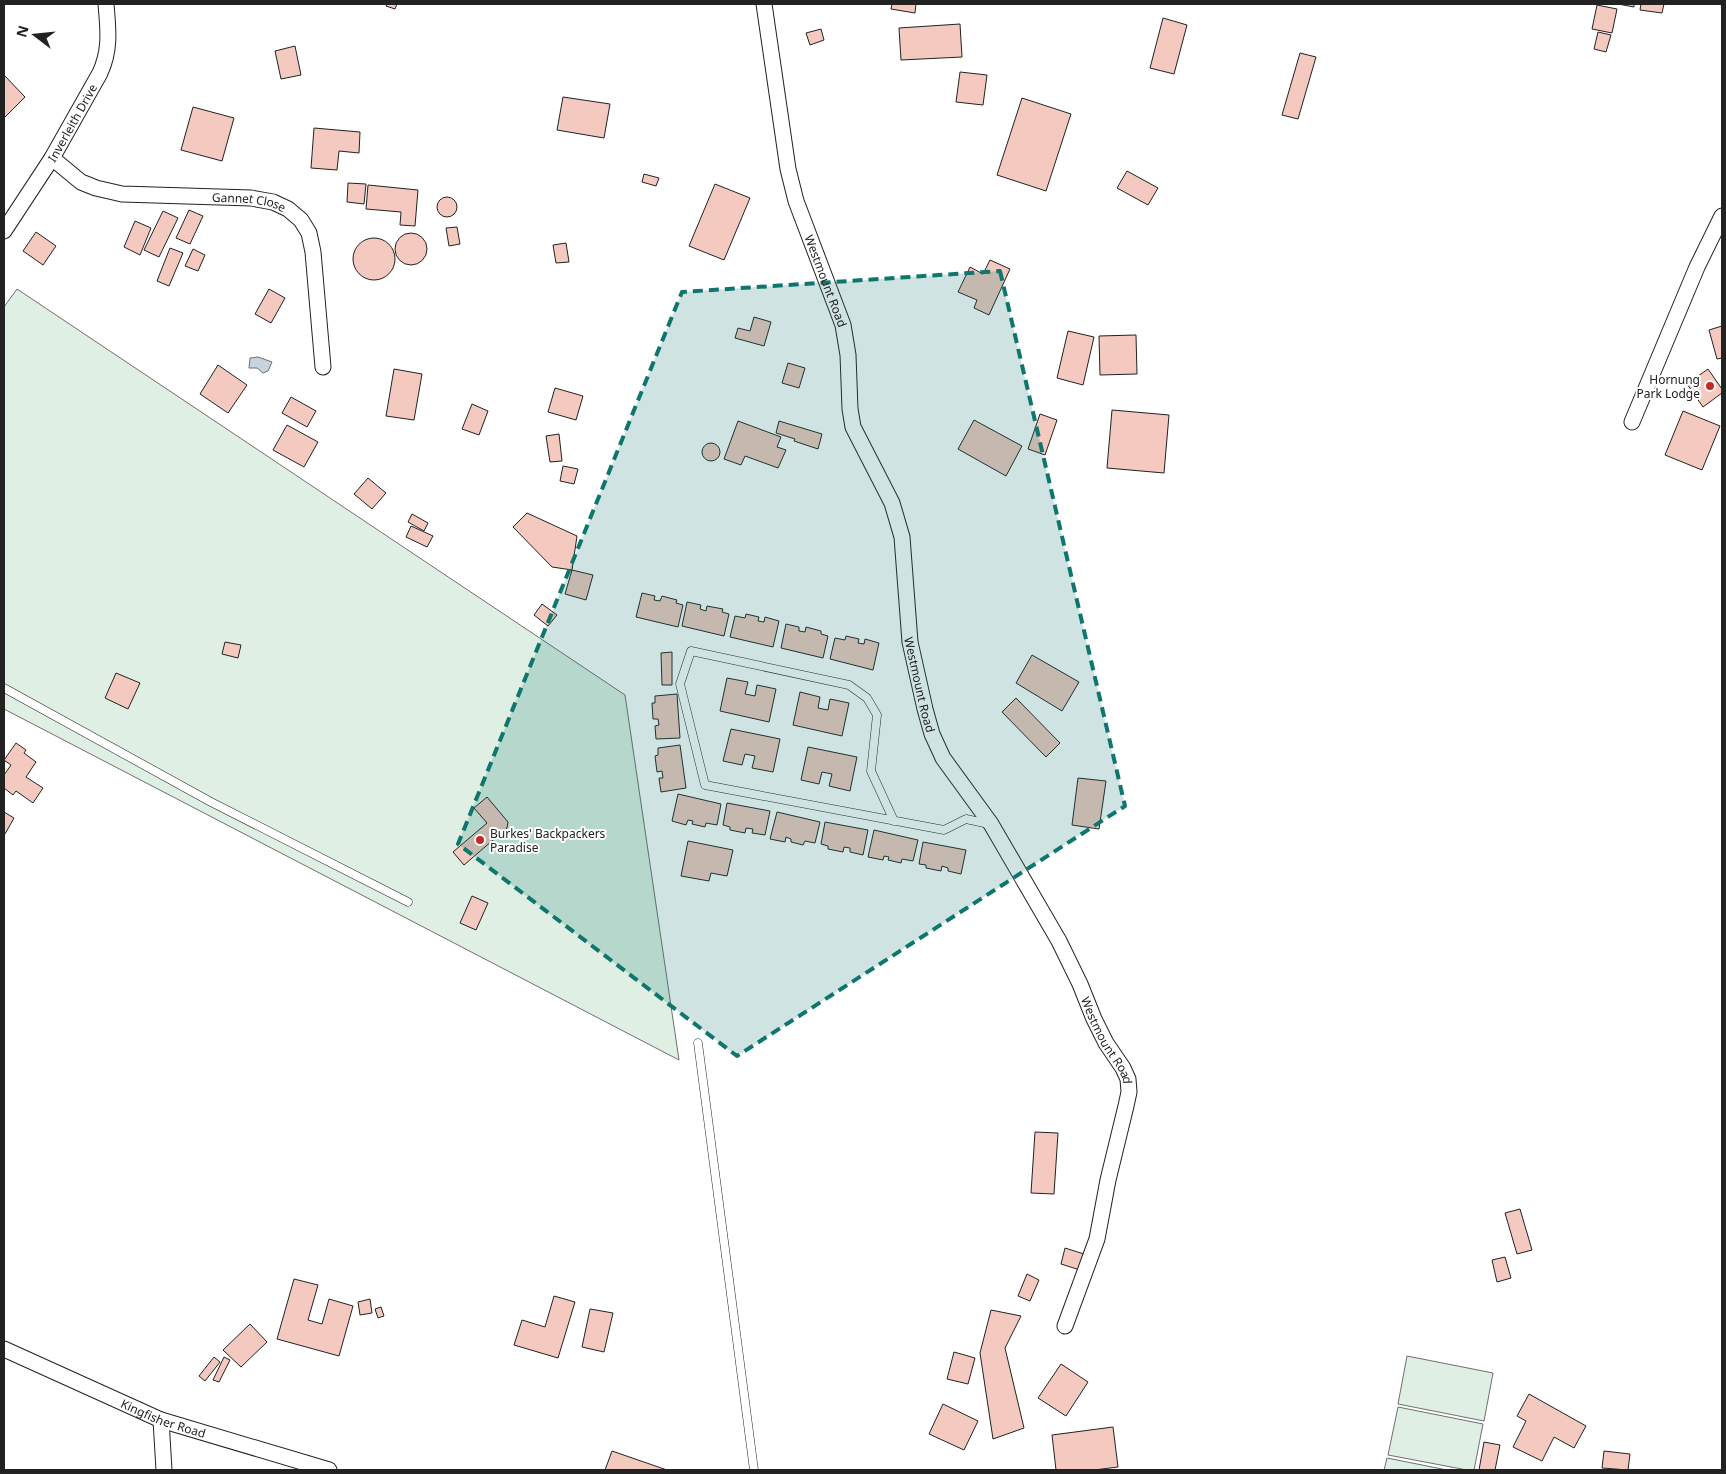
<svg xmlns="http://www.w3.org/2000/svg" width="1726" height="1474" viewBox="0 0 1726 1474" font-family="'Noto Sans',sans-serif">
<rect width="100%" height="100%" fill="#fff"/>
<!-- park -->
<g fill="#e0efe3" stroke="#6f6f6f">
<polygon points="17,289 625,695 679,1060 4,709 4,307"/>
<polygon points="1407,1356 1493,1373 1484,1421 1398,1404"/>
<polygon points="1398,1407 1483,1424 1474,1470 1467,1470 1388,1455"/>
<polygon points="1387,1458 1447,1470 1384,1470"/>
</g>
<!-- water -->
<polygon fill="#c7d3dd" stroke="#6f6f6f" points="258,357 272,362 268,371 263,373 257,368 249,368 250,358"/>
<!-- building -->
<g fill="#f3c9c0" stroke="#222">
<polygon points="387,4 397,4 395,9 386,6"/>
<polygon points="892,4 916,4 915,13 891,9"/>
<polygon points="1618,4 1634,4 1634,7"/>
<polygon points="1641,4 1664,4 1662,13 1640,10"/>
<polygon points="1597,5 1617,9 1612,33 1592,29"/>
<polygon points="1163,18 1187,25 1174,74 1150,68"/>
<polygon points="960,24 962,57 901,60 899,28"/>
<polygon points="821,29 824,40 810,45 806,33"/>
<polygon points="1598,32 1611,35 1606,52 1594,49"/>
<polygon points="295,46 301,75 281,79 275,51"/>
<polygon points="1300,53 1316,57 1298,119 1282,115"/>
<polygon points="960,72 987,75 983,105 956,102"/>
<polygon points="4,75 25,97 4,118"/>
<polygon points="563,97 610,104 604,138 557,130"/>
<polygon points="1022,98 1071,114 1046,191 997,175"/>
<polygon points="193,107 234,118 222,161 181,150"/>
<polygon points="314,128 360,132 359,153 339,151 337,170 311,168"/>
<polygon points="1127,171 1158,188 1148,205 1117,188"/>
<polygon points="644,174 659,178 656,186 642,182"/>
<polygon points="348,183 366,184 364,204 347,202"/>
<polygon points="715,184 750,198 724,260 689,246"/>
<polygon points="368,185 418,190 415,226 400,225 401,212 366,209"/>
<circle cx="447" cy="207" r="10"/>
<polygon points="189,210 203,216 190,244 176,238"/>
<polygon points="163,211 178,218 159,257 144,250"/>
<polygon points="135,221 151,228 140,255 124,247"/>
<polygon points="457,227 460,244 449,246 446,228"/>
<polygon points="36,232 56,246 43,265 23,251"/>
<circle cx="411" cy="249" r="16"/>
<circle cx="374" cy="259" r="21"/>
<polygon points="566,243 569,262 556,263 553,245"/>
<polygon points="170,248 183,253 169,286 157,281"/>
<polygon points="193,249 205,255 198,271 185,266"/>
<polygon points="990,260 1010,269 989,315 974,308 977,300 958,292 970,267 983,274"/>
<polygon points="269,289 285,298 271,323 255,314"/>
<polygon points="754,317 771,322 764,346 735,338 738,328 750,331"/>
<polygon points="1722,326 1722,358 1717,359 1709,330"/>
<polygon points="1068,331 1094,337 1083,385 1057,378"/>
<polygon points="1136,335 1137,374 1100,375 1099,336"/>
<polygon points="788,363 805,368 799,388 782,383"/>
<polygon points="218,365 247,385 228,413 200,394"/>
<polygon points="394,369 422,374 414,420 386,416"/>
<polygon points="1708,369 1722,389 1722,393 1703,407 1687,384"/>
<polygon points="555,388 583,396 576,420 548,412"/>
<polygon points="291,397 316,411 307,427 282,413"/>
<polygon points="472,404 488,411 479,435 462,429"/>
<polygon points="1112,410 1169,415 1164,473 1107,468"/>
<polygon points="1683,411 1720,426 1702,470 1665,455"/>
<polygon points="1040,414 1057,420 1045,455 1028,449"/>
<polygon points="974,420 1022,446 1006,476 958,449"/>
<polygon points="738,421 781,437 777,447 786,450 778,468 745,456 741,465 724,459"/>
<polygon points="779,421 822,434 818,449 794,441 795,439 776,433"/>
<polygon points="287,425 318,442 304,467 273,450"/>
<polygon points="559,434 562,461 550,462 546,436"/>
<circle cx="711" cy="452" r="9"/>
<polygon points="563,466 578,469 574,484 560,481"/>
<polygon points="368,478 386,493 372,509 354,494"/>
<polygon points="527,513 577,536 572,570 552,567 513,527"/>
<polygon points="412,514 428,523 424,531 408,522"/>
<polygon points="411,526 433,536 427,547 406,537"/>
<polygon points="572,570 593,575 586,600 565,594"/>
<polygon points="642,593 655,596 654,600 660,601 662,596 677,600 676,603 683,605 678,627 636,617"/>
<polygon points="687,602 701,605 700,609 706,611 707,606 723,609 722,612 729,614 724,636 682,626"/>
<polygon points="542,604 557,615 548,626 534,615"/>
<polygon points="746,614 759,617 758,621 764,622 765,617 779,621 773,647 730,637 735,616 745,618"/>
<polygon points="786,624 799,627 799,631 805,632 806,627 821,631 821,634 828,636 823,658 781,648"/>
<polygon points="846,636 859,639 858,643 864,644 865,639 879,643 873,670 830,659 835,638 845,640"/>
<polygon points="225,642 241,645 238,658 222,654"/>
<polygon points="672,652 672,685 662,685 661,653"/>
<polygon points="1032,655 1079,682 1062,711 1016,683"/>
<polygon points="116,673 140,683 128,709 105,698"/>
<polygon points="727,678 748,682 745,694 755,696 757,685 776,689 769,722 720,711"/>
<polygon points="800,692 820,697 818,708 828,710 830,699 849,703 842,736 793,725"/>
<polygon points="677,694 680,738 656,739 655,726 659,725 658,719 653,719 652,703 655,703 655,696"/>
<polygon points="1016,698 1060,743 1046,757 1002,712"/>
<polygon points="731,729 780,739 773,772 752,768 755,756 745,754 742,765 723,761"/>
<polygon points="16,743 26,750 24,753 36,762 26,777 43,788 33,803 16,791 13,795 4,788 4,775 11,765 4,760"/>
<polygon points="680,745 686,788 661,792 659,778 663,778 662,771 657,772 655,756 658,755 658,748"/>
<polygon points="808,747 857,757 850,791 829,786 832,774 822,772 819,784 801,780"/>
<polygon points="1078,778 1106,781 1099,829 1072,825"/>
<polygon points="678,794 721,804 717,825 706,823 705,827 692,824 693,821 688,820 686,825 672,821"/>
<polygon points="487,797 508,822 507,828 464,865 453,852 487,823 474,808"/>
<polygon points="727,803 770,811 765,835 752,833 753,829 746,828 745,833 730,830 730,827 723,825"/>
<polygon points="4,812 14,818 5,834 4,833"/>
<polygon points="777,812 820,822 815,843 805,841 803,845 791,842 791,839 786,837 785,842 770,839"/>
<polygon points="825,822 868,830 863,855 850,852 850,848 844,847 843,852 828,849 828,846 821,844"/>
<polygon points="874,830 918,840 913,861 902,859 901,863 888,860 889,857 884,856 883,860 868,857"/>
<polygon points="688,841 733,850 727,876 711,873 709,881 681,876"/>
<polygon points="923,842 966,850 961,874 948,871 948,868 942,866 941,871 926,868 926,865 919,864"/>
<polygon points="472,896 488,903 476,930 460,923"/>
<polygon points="1035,1132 1058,1133 1054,1194 1031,1193"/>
<polygon points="1520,1209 1532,1250 1517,1254 1505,1213"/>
<polygon points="1065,1248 1084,1254 1080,1270 1061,1264"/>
<polygon points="1505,1257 1511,1278 1497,1282 1492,1260"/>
<polygon points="1027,1274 1039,1280 1030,1301 1018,1296"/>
<polygon points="294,1279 318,1285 308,1320 322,1324 329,1299 353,1306 339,1356 277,1339"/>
<polygon points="554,1296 575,1302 558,1358 514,1345 522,1320 545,1327"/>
<polygon points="370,1299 372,1313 360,1315 358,1302"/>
<polygon points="381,1307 384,1316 378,1318 375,1309"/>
<polygon points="590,1309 613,1313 604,1352 582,1347"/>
<polygon points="991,1310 1021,1316 1005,1348 1024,1428 993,1439 980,1353"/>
<polygon points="250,1324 267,1342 241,1367 223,1350"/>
<polygon points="954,1352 975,1358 968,1384 947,1379"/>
<polygon points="214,1357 220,1362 205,1381 199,1376"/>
<polygon points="224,1357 230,1360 219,1382 213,1380"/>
<polygon points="1061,1364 1088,1382 1066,1416 1038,1398"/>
<polygon points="1529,1394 1586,1426 1574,1448 1554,1437 1542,1461 1513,1447 1526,1421 1517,1416"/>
<polygon points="943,1404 978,1421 964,1450 929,1434"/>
<polygon points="1113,1427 1118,1467 1094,1470 1056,1470 1052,1435"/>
<polygon points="1484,1442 1500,1445 1495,1470 1479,1470"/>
<polygon points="612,1451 667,1470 605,1470"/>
<polygon points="1604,1451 1630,1454 1628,1470 1602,1468"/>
</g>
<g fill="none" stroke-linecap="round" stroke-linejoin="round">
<!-- lane casing -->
<g stroke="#222" stroke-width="9">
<g id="lane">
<polyline points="4,688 211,802 408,902"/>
<polyline points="894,821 871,771 877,715 867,698 849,685 691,651 680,684 705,785 944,830 966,819 989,824"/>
<polyline points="698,1043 754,1470"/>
</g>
</g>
<!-- street casing -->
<g stroke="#222" stroke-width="17">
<g id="street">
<path id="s1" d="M764,4L788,169L796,201L843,325L848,355L850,409L853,427L892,503L902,537L910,642L925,709L932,734L943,758L991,824L1059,941L1080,984L1094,1019L1106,1043L1123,1068L1128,1079L1129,1092L1126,1106L1108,1180L1097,1239L1065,1326"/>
<path id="s2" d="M52,158L81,182L96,188L122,194L251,198L273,202L288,209L301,220L309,233L313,252L323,367"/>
<path id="s3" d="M4,231L52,158L100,73C111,49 108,29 106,4"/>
<polyline points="1632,422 1697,267 1722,216"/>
<path id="s4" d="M4,1349L161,1420L329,1470"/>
<polyline points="161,1420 164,1470"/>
</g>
</g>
<!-- lane -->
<use href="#lane" stroke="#fff" stroke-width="8"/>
<!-- street -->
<use href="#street" stroke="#fff" stroke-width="15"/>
</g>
<!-- marked area -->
<path fill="#0f766e" fill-opacity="0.2" stroke="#0f766e" stroke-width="4" stroke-dasharray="10 6" stroke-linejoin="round" d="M1000,271L1125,806L737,1056L458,844L682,292Z"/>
<!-- markers -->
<g fill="#c62828" stroke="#fff" stroke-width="2">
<circle cx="1710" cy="386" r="5"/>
<circle cx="480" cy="840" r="5"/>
</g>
<g text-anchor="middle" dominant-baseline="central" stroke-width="4" stroke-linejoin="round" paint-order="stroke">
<!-- street labels -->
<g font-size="12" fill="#222" stroke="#fff">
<text stroke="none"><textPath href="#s3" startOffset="128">Inverleith Drive</textPath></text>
<text stroke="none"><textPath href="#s2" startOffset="208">Gannet Close</textPath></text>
<text stroke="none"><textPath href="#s1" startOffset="285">Westmount Road</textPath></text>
<text stroke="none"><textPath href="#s1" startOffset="705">Westmount Road</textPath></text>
<text stroke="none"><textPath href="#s1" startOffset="1110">Westmount Road</textPath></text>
<text stroke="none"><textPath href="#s4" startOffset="174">Kingfisher Road</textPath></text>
</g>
<!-- poi labels -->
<g font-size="12" fill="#222" stroke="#fff" text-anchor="end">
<text x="1700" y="379">Hornung<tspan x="1700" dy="14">Park Lodge</tspan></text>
<text x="490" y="833" text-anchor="start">Burkes' Backpackers<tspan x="490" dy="14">Paradise</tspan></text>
</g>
</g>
<!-- border -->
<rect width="1726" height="1474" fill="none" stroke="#222222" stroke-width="10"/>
<!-- north arrow -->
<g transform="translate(35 35) rotate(286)" stroke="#ffffff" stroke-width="4" paint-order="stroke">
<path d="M0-4L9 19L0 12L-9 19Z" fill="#222222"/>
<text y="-8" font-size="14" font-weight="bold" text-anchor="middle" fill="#222222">N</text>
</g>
</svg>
